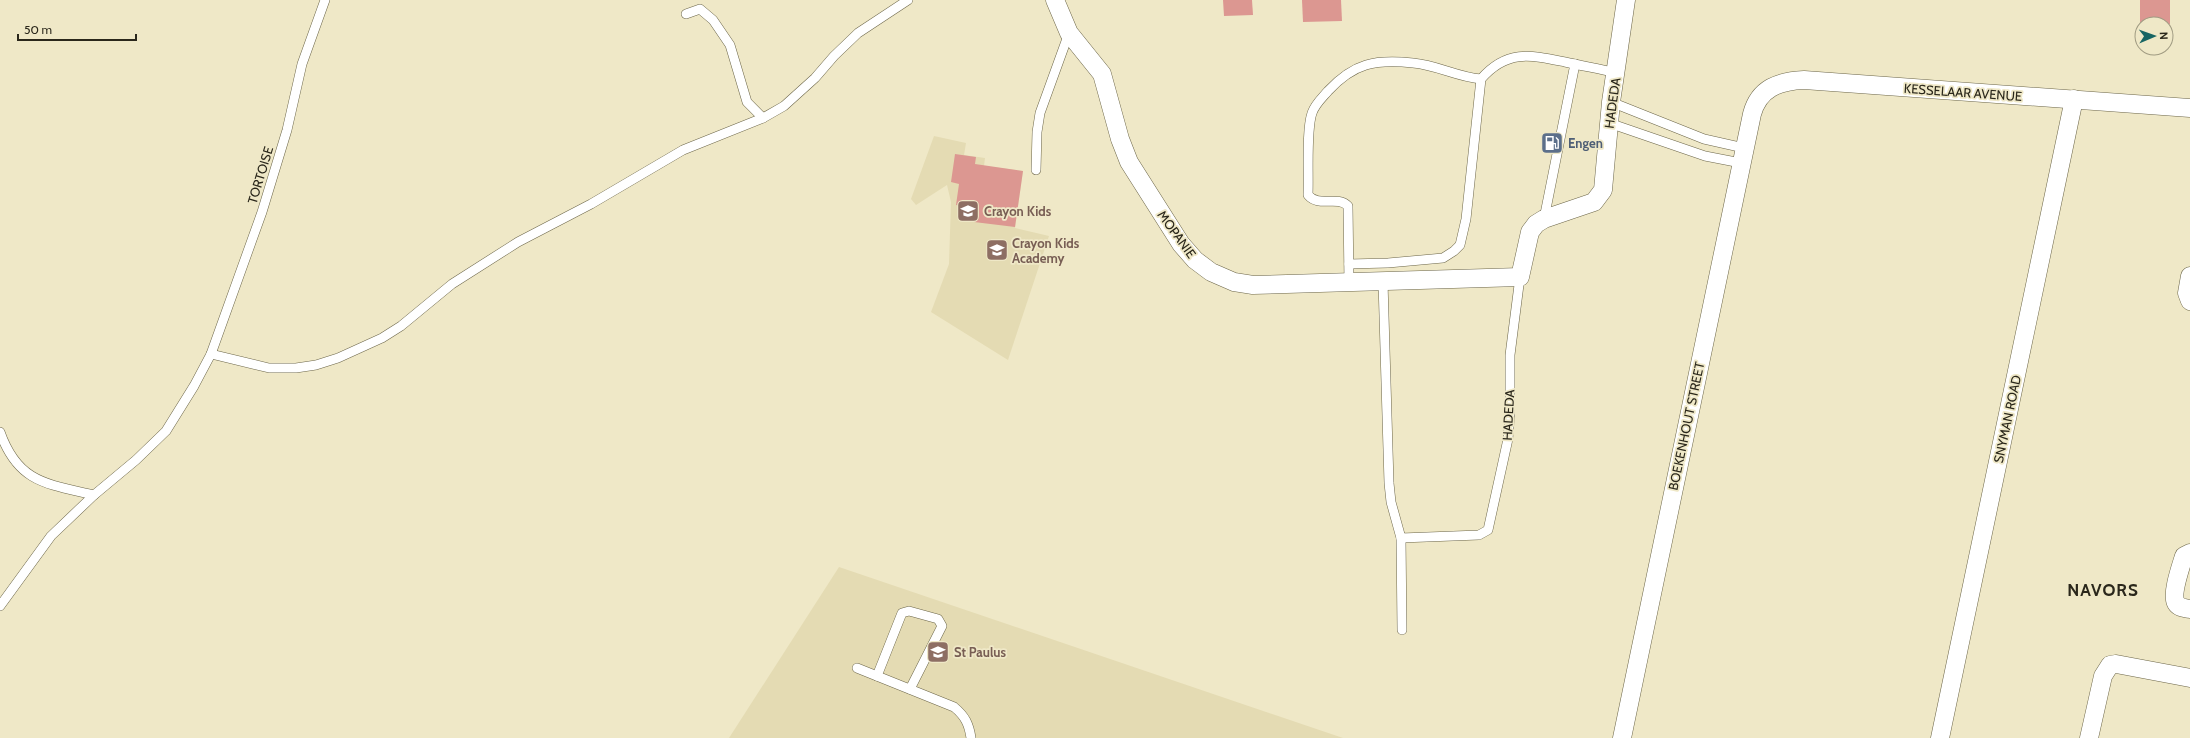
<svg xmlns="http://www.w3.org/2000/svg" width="2190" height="738" viewBox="0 0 2190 738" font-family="Cabin,sans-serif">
<rect width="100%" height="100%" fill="#efe8c7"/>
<!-- built -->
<g fill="#e4dbb3">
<polygon points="934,136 966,143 964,155 985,158 984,166 1023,171 1015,228 1049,236 1008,360 931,312 949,264 951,202 947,185 916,205 911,199"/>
<polygon points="839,567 1343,738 729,738"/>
</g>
<!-- building -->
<g fill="#dc9791">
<polygon points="1223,0 1252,0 1253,15 1224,16"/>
<polygon points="1302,0 1341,0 1342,21 1303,22"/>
<rect x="2140" y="0" width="30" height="24"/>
<polygon points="955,154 976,157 975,164 1023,171 1015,227 974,222 975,209 956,205 959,184 951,182"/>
</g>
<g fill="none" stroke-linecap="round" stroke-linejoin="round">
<!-- service casing -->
<g stroke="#6c6649" stroke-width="10">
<g id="service">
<polyline points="686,14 700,9 713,20 730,45 747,102 763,118"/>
<polyline points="1611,102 1704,139 1744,148"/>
<polyline points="1609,123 1705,156 1741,163"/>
<polyline points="1036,170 1037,132 1040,113 1069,33"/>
<polyline points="1544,219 1575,64"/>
<path d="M1349,264L1388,263L1443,258L1454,251L1460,245L1466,219L1481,79C1507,49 1531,55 1565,62C1583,66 1600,69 1617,73"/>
<path d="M1349,282L1348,206C1337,195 1319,208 1308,195C1309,174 1306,131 1312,113C1315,104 1322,98 1328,91C1354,63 1375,59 1413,63C1437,65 1457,77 1481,79"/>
<polyline points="1383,282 1389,483 1391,502 1401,538 1479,535 1488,530 1508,439 1510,413 1510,355 1520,277"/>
<polyline points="211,354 269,368 296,368 316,365 338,358 382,338 401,326 452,284 518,242 591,204 683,150 763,118 784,106 815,78 834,56 858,33 908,0"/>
<path d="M0,432C18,483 47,484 94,495"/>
<polyline points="1401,538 1402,630"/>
<polyline points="0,606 51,536 94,495 136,460 166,431 194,386 211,354 262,212 287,130 302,64 325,0"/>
<path d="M857,668L954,707C965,716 969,724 971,738"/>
<polyline points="877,676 902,613 909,611 938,619 942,626 910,689"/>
</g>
</g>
<!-- minor casing -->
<g stroke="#6c6649" stroke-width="19">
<g id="minor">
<polyline points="1055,0 1069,33 1102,74 1120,139 1129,162 1181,244 1195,260 1211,272 1234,282 1253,285 1520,277 1530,232 1536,224 1544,219 1594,202 1603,190 1611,102 1626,0"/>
<polyline points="2190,276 2187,293 2190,301"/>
<path d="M2190,553L2184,556C2181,566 2171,594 2176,603C2179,608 2185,608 2190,609"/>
<path d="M1622,738L1752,114C1759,88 1779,81 1804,80L2190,108"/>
<polyline points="1940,738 2074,99"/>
<polyline points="2089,738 2103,676 2110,665 2116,664 2190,678"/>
</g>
</g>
<!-- service -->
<use href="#service" stroke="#fff" stroke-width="9"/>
<!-- minor -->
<use href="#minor" stroke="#fff" stroke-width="18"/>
</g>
<!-- icons -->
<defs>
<g id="fuel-square" transform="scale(1.15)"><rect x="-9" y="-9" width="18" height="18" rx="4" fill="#5c6f8a" stroke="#efe8c7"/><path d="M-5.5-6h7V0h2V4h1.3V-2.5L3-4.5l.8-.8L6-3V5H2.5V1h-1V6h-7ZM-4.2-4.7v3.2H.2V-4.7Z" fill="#fff"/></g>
<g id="school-square" transform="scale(1.15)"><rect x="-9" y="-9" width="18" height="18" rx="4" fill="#8d6e63" stroke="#efe8c7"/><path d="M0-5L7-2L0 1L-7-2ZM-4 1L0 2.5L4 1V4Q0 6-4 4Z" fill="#fff"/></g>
</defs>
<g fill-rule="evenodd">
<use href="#fuel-square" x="1552" y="143"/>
<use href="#school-square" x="968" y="211"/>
<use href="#school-square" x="997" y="250"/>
<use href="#school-square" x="938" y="652"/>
</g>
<g text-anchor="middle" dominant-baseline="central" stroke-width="3.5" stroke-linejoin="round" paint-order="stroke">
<!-- street labels -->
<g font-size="13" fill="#2a271b" stroke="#efe8c7">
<text transform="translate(1963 92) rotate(4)">KESSELAAR AVENUE</text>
<text transform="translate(1612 103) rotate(-82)">HADEDA</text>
<text transform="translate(260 175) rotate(-73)">TORTOISE</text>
<text transform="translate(1177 234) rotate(54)">MOPANIE</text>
<text transform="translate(1508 415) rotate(-87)">HADEDA</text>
<text transform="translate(2007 419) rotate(-78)">SNYMAN ROAD</text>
<text transform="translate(1686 426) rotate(-78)">BOEKENHOUT STREET</text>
</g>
<!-- service labels -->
<g font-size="13" font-weight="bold" fill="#4e5e75" stroke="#efe8c7" text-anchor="start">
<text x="1568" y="143">Engen</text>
</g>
<!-- education labels -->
<g font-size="13" font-weight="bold" fill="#785e54" stroke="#efe8c7" text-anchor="start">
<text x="984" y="211">Crayon Kids</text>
<text x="1012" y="243">Crayon Kids<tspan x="1012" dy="15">Academy</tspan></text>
<text x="954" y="652">St Paulus</text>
</g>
<!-- district labels -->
<g font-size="17" font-weight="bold" letter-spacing="1" fill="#2a271b" stroke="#efe8c7">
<text x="2103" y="590">NAVORS</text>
</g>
</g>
<!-- north arrow -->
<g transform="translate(2154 36) rotate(88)"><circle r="19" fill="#efe8c7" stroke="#a09b82"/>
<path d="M0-3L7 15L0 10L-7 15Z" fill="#176563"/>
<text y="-6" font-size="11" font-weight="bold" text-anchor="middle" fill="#2a271b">N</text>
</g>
<!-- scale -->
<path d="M18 34v6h118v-6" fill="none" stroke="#2a271b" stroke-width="2"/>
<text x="24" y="34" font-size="12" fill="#2a271b" stroke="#efe8c7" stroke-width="3" paint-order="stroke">50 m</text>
</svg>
